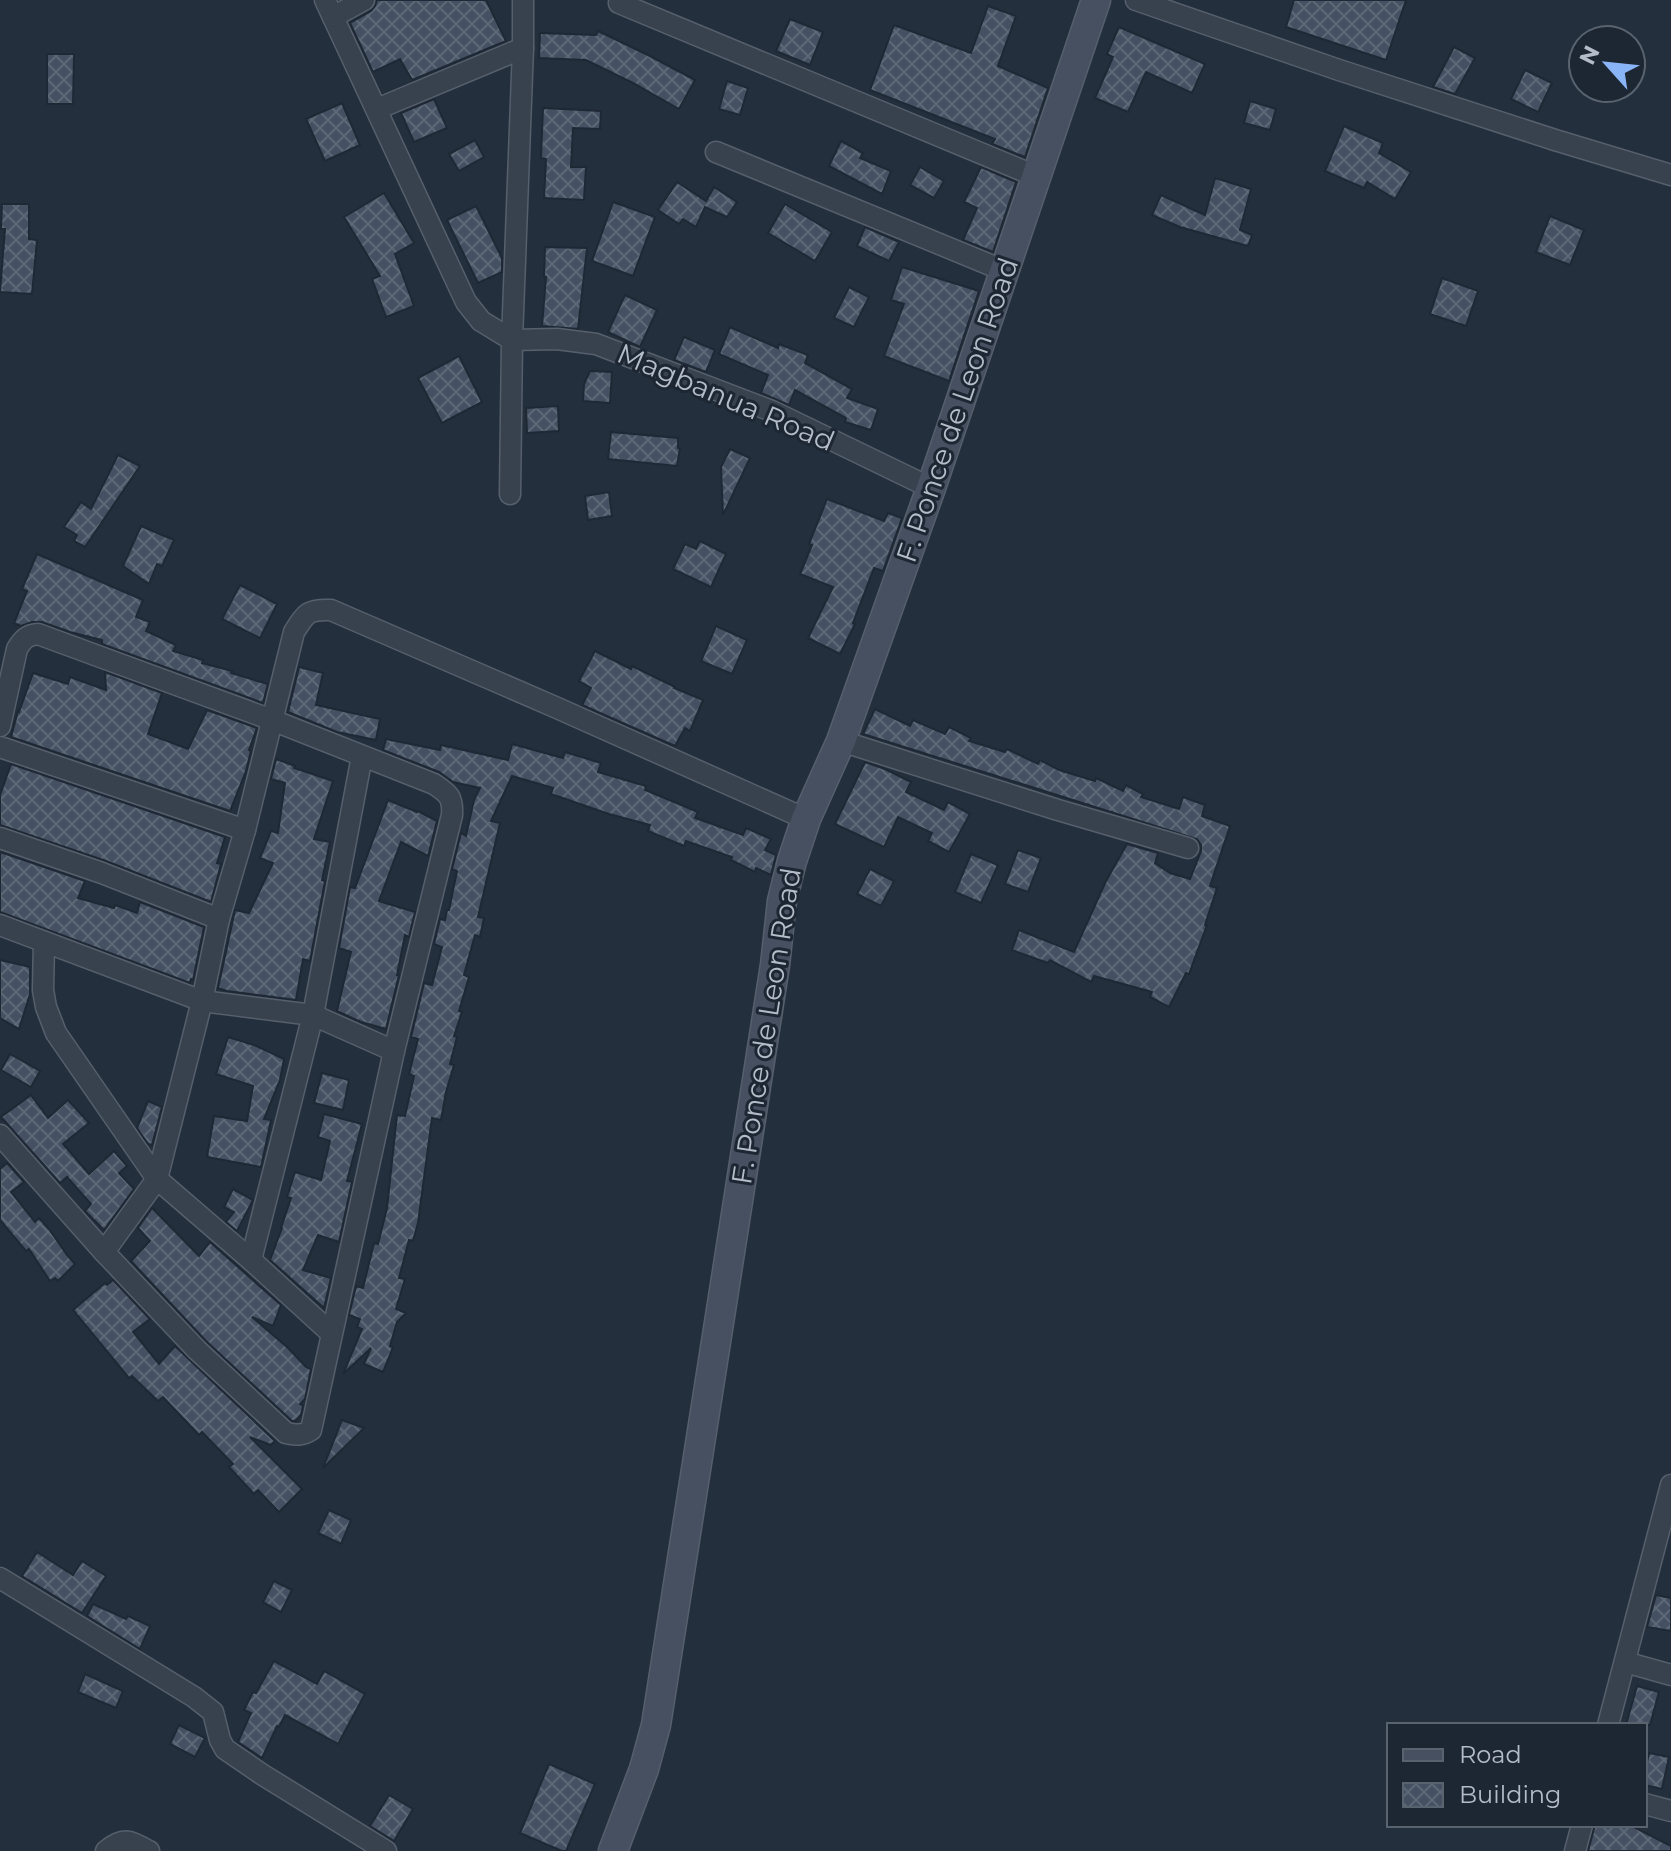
<svg xmlns="http://www.w3.org/2000/svg" width="1671" height="1851" viewBox="0 0 1671 1851" font-family="Montserrat,sans-serif">
<defs>
<pattern id="building-cross-hatch" width="8" height="8" patternUnits="userSpaceOnUse" patternTransform="scale(2)"><rect width="8" height="8" fill="#455162"/><path d="M0 0l8 8M0 8l8-8" fill="none" stroke="#5d6877"/></pattern>
</defs>
<rect width="100%" height="100%" fill="#242f3e"/>
<!-- building -->
<g fill="url(#building-cross-hatch)" stroke="#1f2835" stroke-width="2">
<polygon points="377,0 486,0 506,41 412,80 400,59 373,72 350,23 371,11 375,6"/>
<polygon points="1294,0 1406,0 1386,60 1286,27"/>
<polygon points="988,6 1016,16 998,66 1048,88 1025,157 992,144 995,139 870,90 894,25 971,53"/>
<polygon points="790,19 823,32 810,65 776,51"/>
<polygon points="1119,27 1205,64 1192,93 1146,72 1128,112 1095,98 1113,57 1107,54"/>
<polygon points="598,31 648,55 695,80 679,109 633,83 586,60 539,58 540,33 596,35"/>
<polygon points="1454,47 1475,58 1455,94 1433,87"/>
<polygon points="47,54 74,54 73,104 47,104"/>
<polygon points="1525,70 1552,83 1538,112 1511,99"/>
<polygon points="727,81 748,88 740,115 719,109"/>
<polygon points="434,99 447,128 414,142 401,113"/>
<polygon points="1250,101 1276,109 1270,130 1244,123"/>
<polygon points="342,103 360,145 325,161 306,119"/>
<polygon points="543,108 601,111 600,129 573,128 571,167 586,167 584,200 544,198 546,159 541,158"/>
<polygon points="1344,126 1383,143 1379,153 1411,172 1395,199 1367,182 1364,188 1325,171"/>
<polygon points="475,140 484,157 459,171 449,154"/>
<polygon points="841,141 863,153 860,158 891,171 882,194 829,166"/>
<polygon points="920,167 944,181 934,198 910,185"/>
<polygon points="981,167 1016,182 993,252 963,240 977,208 964,202"/>
<polygon points="1215,178 1251,189 1240,230 1252,235 1248,246 1180,227 1152,215 1161,195 1205,215"/>
<polygon points="677,182 706,201 714,187 737,202 727,217 705,207 696,227 683,219 679,224 658,210"/>
<polygon points="384,193 414,243 395,254 414,306 386,317 372,279 380,276 344,217"/>
<polygon points="613,202 655,217 633,276 592,261"/>
<polygon points="2,204 29,204 29,239 37,240 32,294 0,292 5,229 1,229"/>
<polygon points="785,204 832,232 815,261 768,233"/>
<polygon points="476,206 502,258 502,272 478,283 447,220"/>
<polygon points="1550,216 1584,230 1570,265 1536,252"/>
<polygon points="865,227 899,242 889,261 857,246"/>
<polygon points="545,247 587,248 578,329 542,326 546,277 544,277"/>
<polygon points="902,267 979,291 949,381 884,356 904,304 891,300"/>
<polygon points="1442,278 1478,291 1466,326 1430,314"/>
<polygon points="849,287 869,297 854,327 834,318"/>
<polygon points="625,295 657,310 640,347 608,332"/>
<polygon points="730,327 778,348 779,344 808,355 805,363 852,389 847,398 878,409 871,430 845,422 846,418 795,390 789,405 761,393 768,375 719,354"/>
<polygon points="684,337 715,350 706,372 674,360"/>
<polygon points="459,356 482,402 442,423 418,378"/>
<polygon points="590,371 612,372 610,403 583,401 584,384"/>
<polygon points="558,406 559,431 527,433 526,408"/>
<polygon points="611,432 678,438 678,448 680,448 677,466 608,459"/>
<polygon points="730,449 750,458 723,515 721,467"/>
<polygon points="118,455 140,466 85,547 74,541 77,535 64,527 81,502 91,509"/>
<polygon points="609,492 612,516 588,520 585,496"/>
<polygon points="827,499 884,521 888,513 902,518 883,571 874,568 853,623 855,624 840,654 808,638 833,587 800,574 812,545 809,544"/>
<polygon points="141,526 174,540 162,566 157,564 149,584 123,566"/>
<polygon points="700,541 726,554 711,587 673,569 685,544 696,549"/>
<polygon points="37,554 143,600 136,617 150,622 146,631 176,645 173,651 203,660 202,663 232,671 231,673 268,684 263,703 102,644 102,640 70,632 42,622 32,622 21,626 14,623 27,591 22,589"/>
<polygon points="240,585 277,604 260,638 222,619"/>
<polygon points="716,626 747,640 732,674 701,661"/>
<polygon points="595,651 631,669 632,666 675,687 674,688 703,700 690,731 685,728 675,746 582,705 591,688 579,681"/>
<polygon points="299,667 323,673 316,705 380,719 376,740 337,732 288,712"/>
<polygon points="105,672 162,693 148,734 188,749 207,710 257,728 249,750 251,751 246,771 230,811 11,737 18,711 19,712 33,673 68,684 70,677 106,690"/>
<polygon points="875,709 910,726 913,720 945,734 949,727 971,738 969,741 1005,752 1007,749 1038,764 1040,760 1059,770 1095,781 1096,778 1123,791 1126,785 1143,794 1141,797 1179,809 1183,797 1205,805 1202,816 1230,826 1210,886 1217,888 1205,925 1207,925 1189,974 1186,973 1169,1007 1150,997 1152,992 1094,976 1091,982 1050,960 1048,963 1012,950 1019,930 1074,952 1106,881 1127,844 1158,853 1155,863 1170,873 1190,879 1201,851 1201,845 1197,839 863,734"/>
<polygon points="386,739 440,750 441,745 508,760 512,744 563,758 565,752 601,763 598,772 646,786 645,790 698,812 695,818 743,835 746,828 771,839 765,850 776,855 771,875 756,868 755,872 731,860 732,857 686,841 684,846 648,831 650,825 609,814 551,794 553,788 512,776 491,821 500,823 478,917 484,918 480,937 475,935 464,975 469,977 459,1011 462,1012 454,1036 457,1037 450,1064 454,1065 446,1092 441,1120 432,1118 418,1223 413,1241 409,1240 399,1278 405,1279 396,1309 406,1313 397,1322 390,1346 393,1347 383,1372 364,1364 371,1348 343,1374 362,1329 357,1327 360,1319 349,1315 356,1286 363,1288 374,1243 378,1244 387,1208 397,1115 405,1116 414,1076 409,1074 418,1039 411,1037 424,983 432,985 442,947 434,944 440,919 445,920 447,910 449,910 457,871 452,869 461,833 466,836 474,800 480,788 453,782 439,772 383,750"/>
<polygon points="276,759 295,766 294,768 333,781 314,839 330,842 322,880 325,881 310,961 303,959 296,1000 227,991 218,988 235,910 249,913 273,863 260,858 271,831 278,833 285,783 271,779"/>
<polygon points="865,762 885,769 911,782 906,792 944,810 948,802 970,814 949,852 928,841 932,833 898,817 884,847 835,824"/>
<polygon points="11,764 225,837 217,863 221,864 211,902 106,861 0,825 0,795"/>
<polygon points="388,800 417,812 418,811 437,821 428,856 401,842 379,901 415,912 409,937 405,935 397,975 399,975 386,1029 361,1022 337,1011 351,952 339,948 350,887 355,888"/>
<polygon points="1018,850 1041,858 1028,892 1005,884"/>
<polygon points="0,852 85,881 78,898 114,908 115,905 137,913 140,902 204,927 193,980 191,979 190,983 0,912"/>
<polygon points="971,854 998,865 981,903 955,892"/>
<polygon points="870,869 894,881 881,906 857,894"/>
<polygon points="0,960 30,967 30,994 19,1029 0,1018"/>
<polygon points="228,1037 254,1045 284,1059 280,1080 264,1119 271,1120 261,1167 207,1157 214,1116 247,1121 253,1086 216,1074"/>
<polygon points="10,1054 40,1071 31,1087 1,1070"/>
<polygon points="322,1073 349,1080 343,1110 314,1103"/>
<polygon points="31,1095 48,1118 68,1100 89,1123 63,1144 89,1174 114,1151 127,1166 119,1173 134,1189 104,1230 85,1211 91,1204 67,1177 60,1183 1,1117"/>
<polygon points="148,1101 162,1107 152,1145 148,1144 137,1128"/>
<polygon points="324,1114 362,1124 347,1181 352,1182 339,1242 318,1235 303,1270 331,1278 324,1308 270,1260 282,1228 281,1228 291,1198 287,1197 295,1172 321,1180 330,1141 318,1137"/>
<polygon points="7,1163 24,1182 11,1192 35,1222 39,1218 49,1229 67,1255 75,1264 58,1281 55,1278 50,1281 29,1249 26,1251 0,1220 0,1169"/>
<polygon points="233,1189 253,1200 237,1231 226,1222 234,1212 224,1207"/>
<polygon points="152,1208 199,1256 210,1242 281,1305 273,1326 252,1317 287,1347 306,1367 311,1369 305,1399 300,1404 303,1406 301,1415 295,1421 292,1421 206,1341 131,1261 150,1241 138,1228"/>
<polygon points="113,1280 150,1319 133,1332 159,1364 175,1346 275,1441 271,1445 250,1437 302,1489 279,1512 258,1490 254,1494 229,1467 233,1464 202,1432 199,1435 163,1397 158,1401 132,1376 129,1378 73,1310 105,1283 107,1285"/>
<polygon points="342,1420 364,1428 323,1468"/>
<polygon points="329,1510 351,1520 341,1544 318,1533"/>
<polygon points="37,1552 73,1575 82,1561 106,1576 82,1613 22,1576"/>
<polygon points="274,1581 292,1590 281,1612 263,1602"/>
<polygon points="1656,1595 1671,1598 1671,1631 1647,1627"/>
<polygon points="93,1604 126,1619 128,1616 150,1626 140,1649 87,1616"/>
<polygon points="274,1661 317,1684 324,1671 365,1694 338,1744 285,1715 279,1727 277,1726 262,1758 238,1742 251,1713 244,1710 253,1692 256,1693"/>
<polygon points="85,1674 123,1691 116,1708 78,1692"/>
<polygon points="1637,1686 1659,1692 1650,1725 1626,1725"/>
<polygon points="179,1725 205,1738 195,1757 170,1744"/>
<polygon points="1649,1753 1669,1757 1662,1789 1645,1785 1645,1772"/>
<polygon points="549,1764 595,1784 566,1851 562,1851 520,1833"/>
<polygon points="389,1795 413,1809 394,1841 370,1826"/>
<polygon points="1595,1825 1630,1825 1671,1846 1671,1851 1588,1851"/>
</g>
<g fill="none" stroke-linecap="round" stroke-linejoin="round">
<!-- street casing -->
<g stroke="#565f6c" stroke-width="23">
<g id="street">
<polyline points="325,0 466,302 481,321 512,340 557,339 596,344 772,411 931,488"/>
<polyline points="1136,0 1339,70 1555,140 1671,175"/>
<polyline points="619,3 1038,177"/>
<polyline points="333,17 364,0"/>
<polyline points="377,109 523,48"/>
<polyline points="716,152 1005,271"/>
<polyline points="510,494 512,340 523,48 523,0"/>
<path d="M0,726L17,649C23,639 27,635 38,634L272,720L434,784C449,794 453,797 452,815L394,1051L311,1430C302,1436 297,1435 286,1433L197,1350L104,1252L0,1135"/>
<polyline points="841,741 1058,810 1188,848"/>
<polyline points="0,747 245,830"/>
<polyline points="0,838 102,873 219,919"/>
<polyline points="0,925 202,1001 313,1015 394,1051"/>
<polyline points="44,942 43,990 46,1007 56,1033 157,1179 251,1260 331,1333"/>
<path d="M104,1252L157,1179L202,1001L219,919L245,830L294,632C306,613 308,609 331,610L555,707L806,819"/>
<polyline points="251,1260 313,1015 362,756"/>
<polyline points="0,1578 194,1697 213,1712 220,1740 225,1749 263,1775 386,1851"/>
<polyline points="1625,1662 1671,1675"/>
<polyline points="1608,1725 1671,1485"/>
<polyline points="1645,1804 1671,1811"/>
<path d="M106,1851C124,1836 130,1841 149,1851"/>
<polyline points="1575,1851 1582,1825"/>
</g>
</g>
<!-- secondary casing -->
<g stroke="#565f6c" stroke-width="31">
<polyline id="secondary" points="613,1851 644,1769 656,1725 775,965 782,901 792,861 806,819 841,741 931,488 1096,0"/>
</g>
<!-- street -->
<use href="#street" stroke="#38414e" stroke-width="20"/>
<!-- secondary -->
<use href="#secondary" stroke="#465061" stroke-width="28"/>
</g>
<g text-anchor="middle" dominant-baseline="central" stroke-width="6" stroke-linejoin="round" paint-order="stroke">
<!-- street labels -->
<g font-size="28" fill="#b4bcc9" stroke="#1d2633">
<text transform="translate(726 397) rotate(23)">Magbanua Road</text>
<text transform="translate(957 410) rotate(-71)">F. Ponce de Leon Road</text>
<text transform="translate(766 1026) rotate(-81)">F. Ponce de Leon Road</text>
</g>
</g>
<!-- legend -->
<rect x="1387" y="1723" width="260" height="104" fill="#1d2633" stroke="#59626f" stroke-width="2"/>
<rect x="1403" y="1749" width="40" height="12" fill="#465061" stroke="#59626f" stroke-width="2"/>
<text x="1459" y="1763" font-size="24" fill="#b4bcc9">Road</text>
<rect x="1403" y="1783" width="40" height="24" fill="url(#building-cross-hatch)" stroke="#59626f" stroke-width="2"/>
<text x="1459" y="1803" font-size="24" fill="#b4bcc9">Building</text>
<!-- north arrow -->
<g transform="translate(1607 64) rotate(297)"><circle r="38" fill="#1d2633" stroke="#59626f" stroke-width="2"/>
<path d="M0-6L14 30L0 20L-14 30Z" fill="#8ab4f8"/>
<text y="-12" font-size="22" font-weight="bold" text-anchor="middle" fill="#b4bcc9">N</text>
</g>
</svg>
